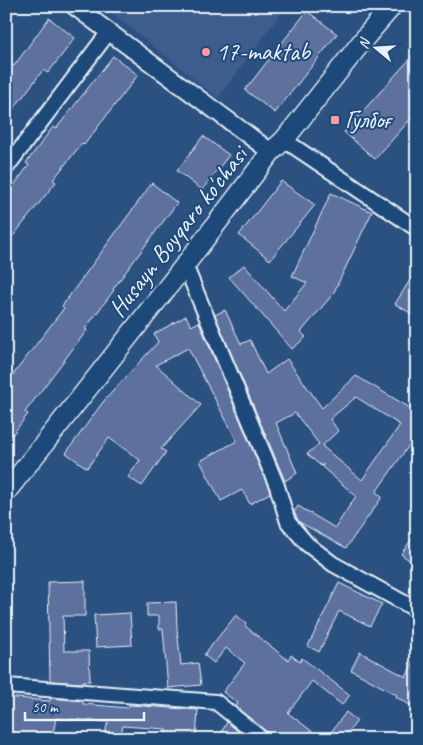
<svg xmlns="http://www.w3.org/2000/svg" width="423" height="745" viewBox="0 0 423 745" font-family="Caveat,sans-serif">
<rect width="100%" height="100%" fill="#2b5181"/>
<filter id="ink" filterUnits="userSpaceOnUse"><feTurbulence type="fractalNoise" baseFrequency=".02" numOctaves="2"/><feDisplacementMap in="SourceGraphic" scale="10" xChannelSelector="R" yChannelSelector="G"/><feConvolveMatrix kernelMatrix="1 2 1 2 8 2 1 2 1" color-interpolation-filters="sRGB"/></filter>
<g filter="url(#ink)">
<!-- built -->
<polygon fill="#3d5d8c" points="103,6 287,6 218,98"/>
<!-- building -->
<g fill="#5d6f9e" stroke="#e8f1f8" fill-rule="evenodd">
<polygon points="307,11 337,34 275,113 245,90"/>
<polygon points="49,18 75,38 48,73 43,70 6,119 6,60 14,66"/>
<polygon points="417,51 417,112 375,159 344,132"/>
<polygon points="113,56 138,75 84,145 82,143 53,180 56,182 6,245 6,196 29,165 26,163 53,127 56,129"/>
<polygon points="203,136 229,155 202,190 177,171"/>
<polygon points="281,181 315,205 270,260 239,235"/>
<polygon points="152,183 177,203 113,289 114,290 85,329 87,330 25,412 28,414 6,443 6,384 64,308 62,306"/>
<polygon points="331,193 372,212 333,294 301,332 306,337 292,349 229,277 244,265 284,311 307,283 292,276"/>
<polygon points="417,269 417,317 395,304"/>
<path d="M225,310L241,344L250,340L266,374L287,359L322,408L356,376L417,412V434L376,492L382,497L346,548L299,522L294,512L298,506L335,528L356,496L322,467L323,464L321,466L307,454L319,444L295,413L276,423L297,473L285,481L215,315ZM356,397L400,425L362,480L322,446L338,431L330,419Z"/>
<polygon points="186,316 191,326 199,322 269,489 270,493 250,504 242,490 221,501 200,461 237,441 188,348 156,365 201,405 161,449 166,452 142,486 128,477 140,460 109,438 87,468 66,453 103,402 158,342 154,334"/>
<polygon points="417,532 417,566 401,554"/>
<polygon points="85,581 85,616 63,616 64,651 89,651 90,681 83,681 83,683 50,681 48,582"/>
<polygon points="339,583 382,604 370,626 339,611 319,652 308,646"/>
<polygon points="176,602 177,629 181,665 198,663 201,685 168,688 163,629 159,629 159,616 147,616 147,603"/>
<polygon points="130,613 132,645 96,647 94,615"/>
<polygon points="236,615 246,623 245,626 288,660 291,655 300,662 302,658 350,695 342,705 312,681 288,713 322,739 271,739 267,732 236,707 238,703 223,692 245,663 226,648 214,663 204,655"/>
<polygon points="360,652 406,677 417,655 417,709 396,697 397,695 351,670"/>
<polygon points="6,697 50,701 50,698 83,701 83,704 128,708 129,705 198,710 196,739 165,739 166,729 123,726 119,739 103,739 108,722 56,718 52,739 6,739"/>
<polygon points="346,712 357,721 343,739 326,739"/>
<polygon points="227,722 248,739 218,739"/>
</g>
<g fill="none" stroke-linecap="round" stroke-linejoin="round">
<!-- minor casing -->
<g stroke="#e8f1f8" stroke-width="18">
<g id="minor">
<polyline points="284,140 417,229"/>
<polyline points="6,168 108,33"/>
<polyline points="185,265 277,486 288,522 307,544 333,564 417,610"/>
<polyline points="6,686 216,702 262,739"/>
</g>
</g>
<!-- tertiary casing -->
<g stroke="#e8f1f8" stroke-width="20">
<polyline id="tertiary" points="74,6 271,152"/>
</g>
<!-- secondary casing -->
<g stroke="#e8f1f8" stroke-width="22">
<polyline id="secondary" points="6,492 185,265 271,152 284,140 368,34 392,6"/>
</g>
<!-- minor -->
<use href="#minor" stroke="#1f4a7a" stroke-width="14"/>
<!-- tertiary -->
<use href="#tertiary" stroke="#1f4a7a" stroke-width="16"/>
<!-- secondary -->
<use href="#secondary" stroke="#1f4a7a" stroke-width="19"/>
</g>
</g>
<!-- markers -->
<g fill="#ff9aa2" stroke="#1f4a7a" stroke-width="2">
<circle cx="206" cy="52" r="5"/>
<rect x="330" y="115" width="10" height="10" rx="2.5"/>
</g>
<g text-anchor="middle" dominant-baseline="central" stroke-width="4" stroke-linejoin="round" paint-order="stroke">
<!-- poi labels -->
<g font-size="25" fill="#e8f1f8" stroke="#1f4a7a" text-anchor="start">
<text x="216" y="52">17-maktab</text>
<text x="345" y="120">Гулбоғ</text>
</g>
<!-- street labels -->
<g font-size="25" fill="#e8f1f8" stroke="#1f4a7a">
<text transform="translate(178 232) rotate(-52)">Husayn Boyqaro ko'chasi</text>
</g>
</g>
<!-- margin -->
<rect width="423" height="745" fill="none" stroke="#1f4a7a" stroke-width="25"/>
<rect x="12" y="12" width="398" height="720" fill="none" stroke="#e8f1f8" stroke-width="2" filter="url(#ink)"/>
<!-- north arrow -->
<g transform="translate(376 48) rotate(288)" stroke="#1f4a7a" stroke-width="4" paint-order="stroke">
<path d="M0-4L9 19L0 12L-9 19Z" fill="#e8f1f8"/>
<text y="-8" font-size="14" font-weight="bold" text-anchor="middle" fill="#e8f1f8">N</text>
</g>
<!-- scale -->
<path d="M25 712v8h119v-8" fill="none" stroke="#e8f1f8" stroke-width="2.5"/>
<text x="32" y="712" font-size="15" fill="#e8f1f8" stroke="#1f4a7a" stroke-width="4" paint-order="stroke">50 m</text>
</svg>
